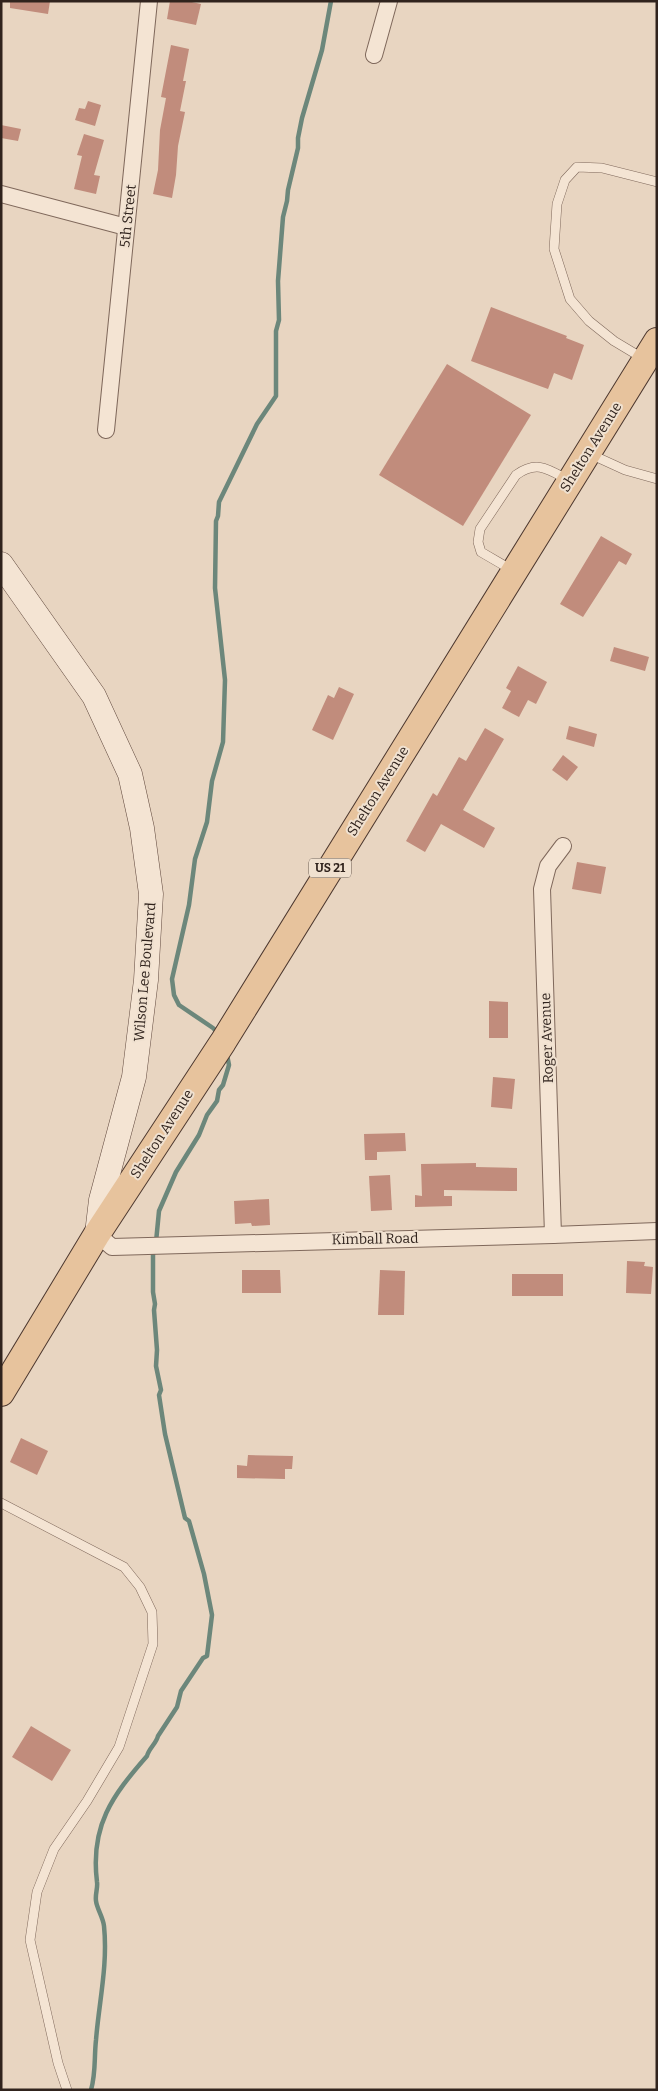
<svg xmlns="http://www.w3.org/2000/svg" width="658" height="2091" viewBox="0 0 658 2091" font-family="Bitter,serif">
<rect width="100%" height="100%" fill="#e8d5c1"/>
<g fill="none" stroke-linecap="round" stroke-linejoin="round">
<!-- stream -->
<g stroke="#6c877b" stroke-width="4.5">
<polyline points="219,1034 213,1028 179,1005 174,995 172,979 189,905 195,859 207,822 212,781 223,742 225,680 215,588 216,521 218,516 219,502 257,424 276,396 276,331 279,320 278,281 283,217 287,201 288,190 298,148 298,138 302,118 322,50 331,1"/>
<polyline points="156,1242 159,1211 176,1172 199,1135 207,1115 217,1101 219,1090 223,1085 229,1065 227,1055"/>
<path d="M91,2090C96,2073 94,2058 96,2040C99,2002 108,1965 104,1926C103,1917 97,1909 96,1901C95,1894 98,1888 97,1882C90,1826 112,1796 147,1756C149,1748 156,1744 158,1736L177,1707L181,1691L203,1658L207,1656L212,1615L204,1574L189,1521L185,1518L165,1434L159,1395L161,1390L156,1366L157,1350L154,1310L155,1304L153,1292V1254L155,1250"/>
</g>
</g>
<!-- building -->
<g fill="#c18c7c">
<polygon points="10,1 50,1 48,14 10,8"/>
<polygon points="170,1 187,1 201,4 196,25 167,19"/>
<polygon points="171,45 189,49 183,81 186,81 180,111 185,112 178,146 176,175 172,198 153,194 158,170 160,130 166,98 161,97"/>
<polygon points="88,101 101,105 95,126 75,120 79,108 85,109"/>
<polygon points="1,125 21,129 18,141 1,138"/>
<polygon points="84,134 104,140 94,175 100,176 96,194 74,189 82,156 77,155"/>
<polygon points="491,307 567,336 566,338 584,345 572,380 554,373 548,389 471,361"/>
<polygon points="447,364 531,415 463,526 379,475"/>
<polygon points="601,536 632,554 626,565 619,561 583,617 560,604"/>
<polygon points="614,647 649,657 645,671 610,661"/>
<polygon points="518,666 547,682 536,704 528,700 519,717 502,708 511,691 506,688"/>
<polygon points="339,687 354,694 333,740 312,730 328,695 334,698"/>
<polygon points="569,726 597,734 594,747 566,739"/>
<polygon points="485,728 504,739 463,810 495,828 484,848 441,824 425,852 406,841 433,793 437,796 459,757 466,761"/>
<polygon points="563,755 578,767 567,781 552,770"/>
<polygon points="577,862 606,867 601,894 572,889"/>
<polygon points="489,1001 508,1002 508,1038 489,1038"/>
<polygon points="493,1077 515,1079 512,1109 491,1107"/>
<polygon points="405,1133 406,1151 377,1152 377,1160 365,1160 364,1134"/>
<polygon points="476,1163 476,1167 517,1168 517,1191 444,1190 444,1196 452,1196 452,1206 415,1207 415,1195 422,1196 421,1164"/>
<polygon points="390,1175 392,1210 371,1211 369,1176"/>
<polygon points="269,1199 270,1225 252,1226 251,1223 235,1224 234,1201"/>
<polygon points="627,1261 645,1262 644,1266 653,1267 651,1294 626,1293"/>
<polygon points="242,1270 280,1270 281,1293 242,1293"/>
<polygon points="380,1270 405,1271 404,1315 378,1315"/>
<rect x="512" y="1274" width="51" height="22"/>
<polygon points="21,1438 48,1451 37,1475 10,1462"/>
<polygon points="248,1455 293,1456 292,1469 285,1469 285,1479 237,1478 237,1465 247,1466"/>
<polygon points="31,1726 71,1750 52,1781 12,1757"/>
</g>
<g fill="none" stroke-linecap="round" stroke-linejoin="round">
<!-- lane casing -->
<g stroke="#7f685b" stroke-width="10">
<g id="lane">
<polyline points="644,359 614,341 589,321 570,299 554,249 557,204 565,180 577,167 602,168 657,182"/>
<polyline points="590,454 625,470 657,479"/>
<path d="M512,570L481,552L478,542L480,529L516,475C537,460 548,469 568,480"/>
<polyline points="1,1503 124,1567 140,1587 152,1612 153,1644 119,1747 87,1801 54,1849 37,1892 30,1940 58,2063 67,2090"/>
</g>
</g>
<!-- street casing -->
<g stroke="#7f685b" stroke-width="18">
<g id="street">
<polyline points="374,55 389,1"/>
<polyline points="1,194 126,227"/>
<polyline points="106,430 149,1"/>
<polyline points="97,1234 112,1247 553,1235 657,1231"/>
<polyline points="553,1235 542,889 548,866 563,846"/>
</g>
</g>
<!-- secondary casing -->
<g stroke="#61493e" stroke-width="25">
<polyline id="secondary" points="1,564 94,696 130,774 142,828 151,894 146,980 134,1077 101,1200 97,1234"/>
</g>
<!-- primary casing -->
<g stroke="#4d382f" stroke-width="28">
<polyline id="primary" points="1,1393 97,1234 223,1042 657,341"/>
</g>
<!-- lane -->
<use href="#lane" stroke="#f4e4d3" stroke-width="9"/>
<!-- street -->
<use href="#street" stroke="#f4e4d3" stroke-width="16"/>
<!-- secondary -->
<use href="#secondary" stroke="#f4e4d3" stroke-width="24"/>
<!-- primary -->
<use href="#primary" stroke="#e7c39d" stroke-width="26"/>
</g>
<g text-anchor="middle" dominant-baseline="central" stroke-width="4" stroke-linejoin="round" paint-order="stroke">
<!-- shield labels -->
<rect fill="#f0e1d0" stroke="#6a5c53" stroke-width="1" x="309" y="858.5" width="42" height="19" rx="4"/>
<g font-size="12" font-weight="bold" fill="#30231d">
<text x="330" y="868">US 21</text>
</g>
<!-- street labels -->
<g font-size="14" fill="#30231d" stroke="#f0e1d0">
<text transform="translate(128 216) rotate(-84)">5th Street</text>
<text transform="translate(591 447) rotate(-58)">Shelton Avenue</text>
<text transform="translate(378 791) rotate(-58)">Shelton Avenue</text>
<text transform="translate(145 972) rotate(-85)">Wilson Lee Boulevard</text>
<text transform="translate(547 1038) rotate(-92)">Roger Avenue</text>
<text transform="translate(162 1134) rotate(-57)">Shelton Avenue</text>
<text transform="translate(375 1239) rotate(-1)">Kimball Road</text>
</g>
</g>
<!-- border -->
<rect width="658" height="2091" fill="none" stroke="#30231d" stroke-width="5"/>
</svg>
